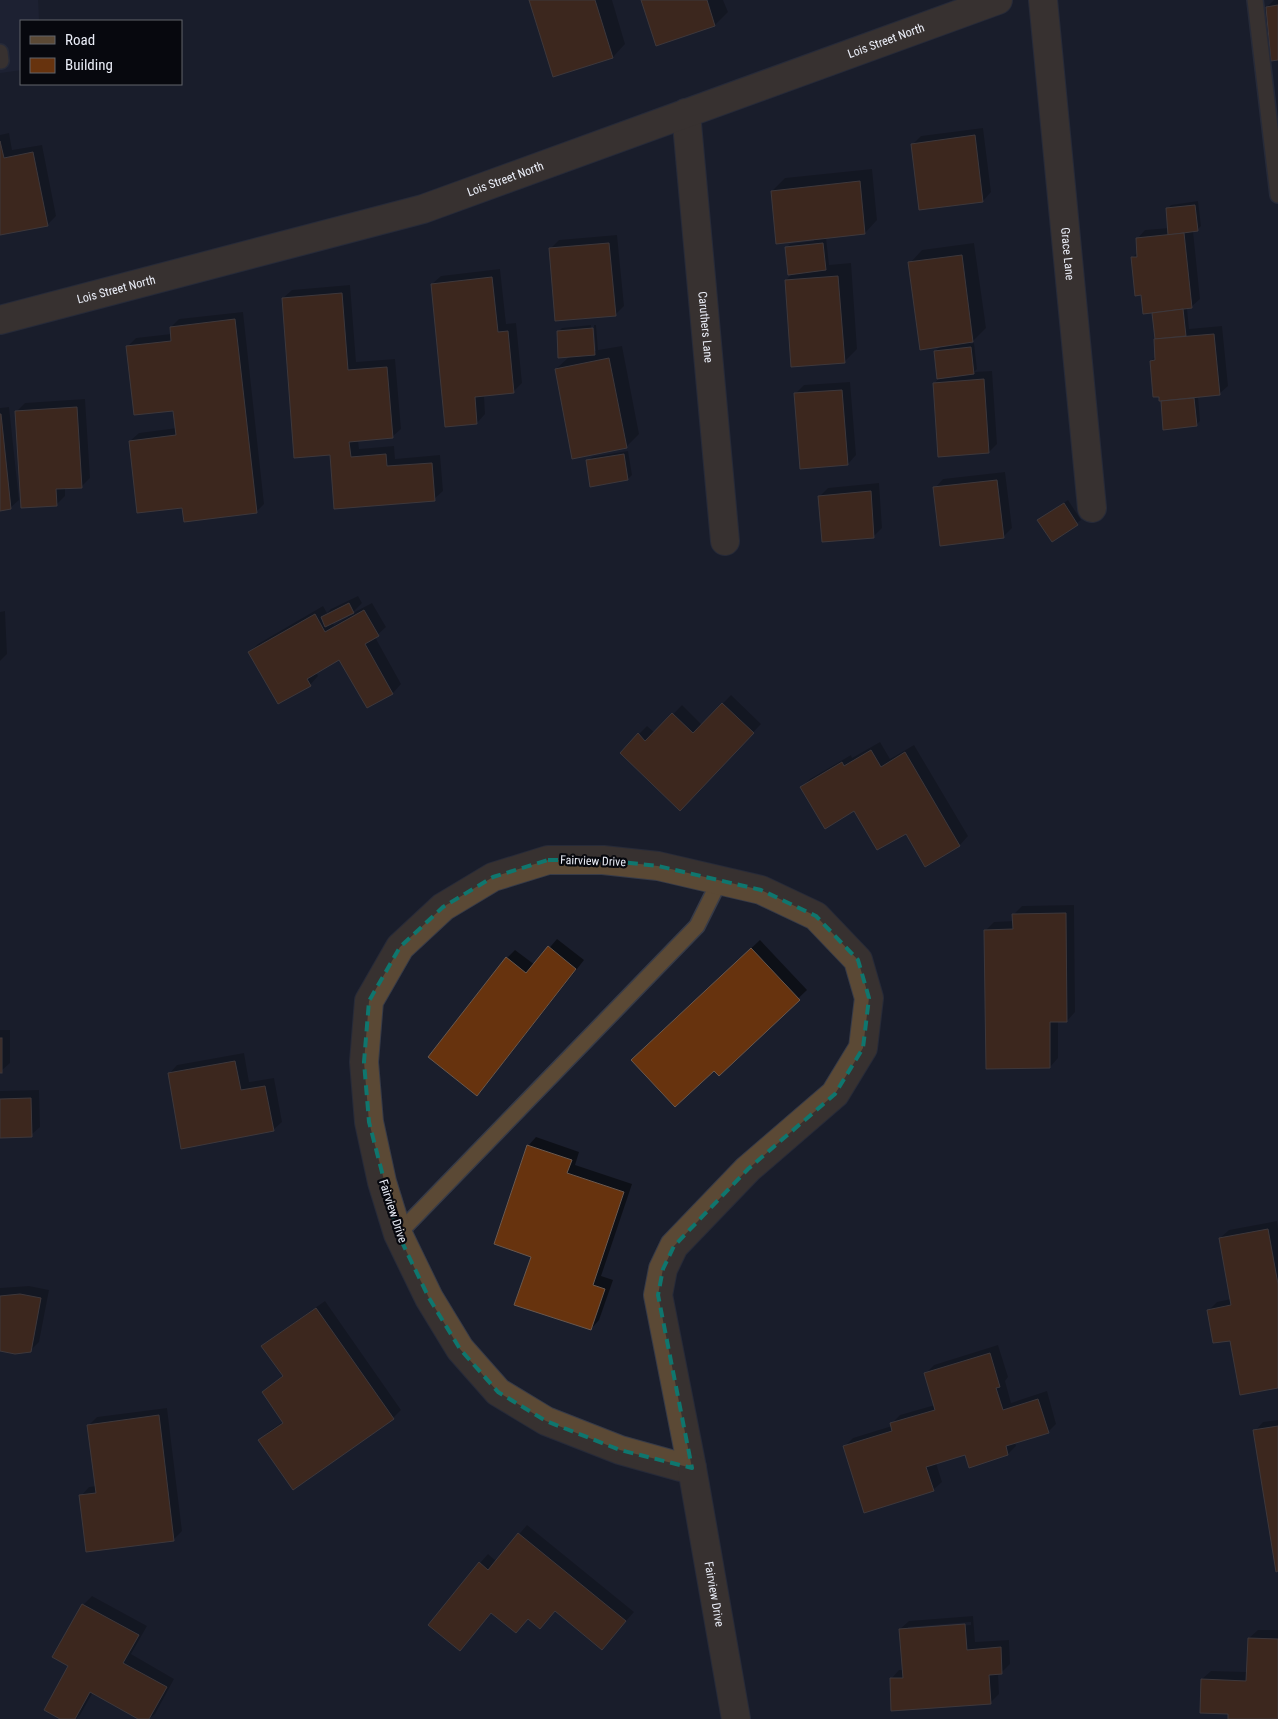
<svg xmlns="http://www.w3.org/2000/svg" width="1278" height="1719" viewBox="0 0 1278 1719" font-family="'Roboto Condensed',sans-serif">
<rect width="100%" height="100%" fill="#1a1e2c"/>
<!-- built -->
<polygon fill="#22273b" points="0,0 38,0 39,21 21,21 21,70 0,73"/>
<!-- shadow -->
<g fill="#0007" fill-rule="evenodd">
<polygon points="531,0 612,0 625,44 613,57"/>
<polygon points="642,0 723,0 728,12 715,25"/>
<polygon points="1274,0 1278,0 1278,59 1267,7"/>
<polygon points="983,128 991,192 983,201 912,145 921,136"/>
<polygon points="9,133 12,150 42,145 56,216 47,225 0,234 0,135"/>
<polygon points="872,169 877,220 865,233 826,237 829,265 851,263 857,349 844,362 786,280 793,273 786,248 790,244 814,241 814,239 772,191 785,178"/>
<polygon points="1198,201 1201,226 1197,230 1193,231 1200,299 1191,307 1187,308 1189,329 1222,326 1228,386 1219,394 1198,396 1200,421 1196,425 1162,402 1164,399 1160,395 1151,361 1156,356 1154,313 1156,311 1142,293 1132,258 1138,252 1137,239 1145,230 1169,228 1167,209 1171,205"/>
<polygon points="617,235 624,306 615,315 550,249 559,240"/>
<polygon points="974,243 986,328 970,344 974,343 977,369 974,372 992,371 997,444 989,452 935,383 938,379 935,351 941,346 910,263 922,250"/>
<polygon points="500,269 506,324 516,323 522,383 514,391 484,395 485,414 477,423 446,426 432,284 441,276"/>
<polygon points="350,285 356,362 395,359 401,429 392,437 358,440 359,449 394,446 395,459 440,455 443,491 434,499 331,453 283,298 292,290"/>
<polygon points="243,312 264,504 256,512 183,507 130,441 139,433 177,428 174,409 127,347 136,338 171,334 171,327 179,319"/>
<polygon points="591,325 593,351 596,351 594,325 596,325 598,350 622,346 639,434 626,447 556,369 570,356 558,332 562,328"/>
<polygon points="850,382 856,455 848,464 795,394 804,385"/>
<polygon points="85,399 90,478 82,486 65,488 65,496 57,504 17,411 25,403"/>
<polygon points="9,407 19,500 10,508 0,509 0,408"/>
<polygon points="628,451 632,475 628,479 591,485 588,461 592,457"/>
<polygon points="1005,472 1012,528 1003,537 935,488 943,479"/>
<polygon points="879,483 882,528 874,536 820,496 828,488"/>
<polygon points="1068,500 1081,520 1052,541 1043,517"/>
<path d="M358,596L362,603L351,614L372,603L386,627L375,637L401,684L393,693L367,707L340,658L316,672L318,676L310,685L249,652L258,644L323,606L327,613L331,609ZM347,615L348,617L334,625L332,622Z"/>
<polygon points="5,611 7,654 0,661 0,612"/>
<polygon points="731,695 761,724 689,800 639,734 647,726 655,733 682,705 702,725"/>
<polygon points="880,742 890,759 914,745 968,836 960,845 925,866 906,832 802,787 810,779 851,755 852,758"/>
<polygon points="1074,905 1075,1012 1067,1021 1058,1021 1058,1058 1050,1067 986,930 994,922 1014,921 1013,915 1022,906"/>
<polygon points="557,939 584,960 485,1086 477,1094 507,958 515,950 535,965"/>
<polygon points="760,940 807,990 719,1074 714,1069 641,1052"/>
<polygon points="0,1030 10,1030 10,1063 0,1072"/>
<polygon points="244,1053 249,1082 274,1078 282,1122 273,1130 169,1074 177,1065"/>
<polygon points="39,1090 40,1127 31,1135 0,1136 0,1091"/>
<polygon points="536,1137 579,1152 575,1165 632,1184 601,1276 613,1280 599,1320 591,1329 532,1256 528,1146"/>
<polygon points="1277,1221 1278,1229 1278,1387 1209,1310 1217,1302 1231,1299 1220,1238 1229,1230"/>
<polygon points="29,1286 49,1290 39,1342 30,1351 0,1350 0,1288"/>
<polygon points="325,1301 401,1410 393,1418 260,1440 268,1432 284,1421 263,1392 283,1375 263,1346 272,1338"/>
<polygon points="998,1345 1008,1377 1005,1381 1011,1403 1047,1391 1056,1424 1048,1432 1015,1442 1016,1446 1008,1454 965,1454 936,1463 942,1482 933,1490 845,1446 853,1438 892,1426 891,1424 900,1415 935,1405 925,1374 934,1365"/>
<polygon points="167,1408 182,1531 173,1540 81,1496 89,1487 96,1486 89,1425 97,1417"/>
<polygon points="1278,1420 1278,1570 1255,1431 1263,1422"/>
<polygon points="527,1525 634,1612 602,1648 556,1610 540,1627 529,1618 492,1612 468,1641 480,1563 488,1554 496,1561"/>
<polygon points="92,1596 147,1626 131,1654 174,1679 155,1714 149,1719 141,1719 93,1692 80,1715 76,1719 63,1719 70,1666 54,1656 83,1605"/>
<path d="M973,1616L975,1642L1009,1640L1010,1664L1002,1672L998,1673L999,1694L991,1702L891,1679L899,1670H904L900,1629L909,1621ZM971,1622V1625L908,1629V1627Z"/>
<polygon points="1258,1630 1278,1630 1278,1719 1229,1719 1229,1712 1202,1679 1211,1671 1248,1672 1249,1638"/>
</g>
<!-- building -->
<g fill="#67330e" stroke="#69584e">
<polygon points="529,0 595,0 613,58 553,77"/>
<polygon points="641,0 707,0 715,26 656,46"/>
<polygon points="1278,5 1278,60 1271,61 1266,7"/>
<polygon points="975,135 983,202 919,210 911,144"/>
<polygon points="0,141 4,158 33,152 48,226 0,235"/>
<polygon points="860,181 865,234 776,244 771,191"/>
<polygon points="1195,205 1198,231 1168,235 1166,208"/>
<polygon points="1184,233 1192,308 1143,314 1141,295 1135,296 1131,257 1137,257 1136,238"/>
<polygon points="609,243 616,316 555,321 549,248"/>
<polygon points="823,243 826,270 788,275 785,247"/>
<polygon points="962,255 973,342 920,350 908,262"/>
<polygon points="838,276 845,363 791,367 785,280"/>
<polygon points="492,277 498,332 508,331 514,393 475,397 477,424 445,427 431,284"/>
<polygon points="342,293 348,370 387,367 393,438 349,442 351,457 386,454 387,466 432,463 435,501 334,509 330,455 294,458 282,298"/>
<polygon points="1183,309 1186,336 1155,339 1152,313"/>
<polygon points="235,319 257,513 184,522 182,508 137,513 129,441 176,435 173,411 134,415 126,346 171,341 170,327"/>
<polygon points="593,328 595,355 558,358 557,331"/>
<polygon points="1214,334 1220,395 1161,401 1159,401 1159,397 1153,397 1150,361 1155,360 1154,339"/>
<polygon points="971,347 974,374 937,379 934,351"/>
<polygon points="609,358 627,448 572,459 555,369"/>
<polygon points="984,379 989,453 938,457 933,383"/>
<polygon points="842,390 848,465 800,469 794,393"/>
<polygon points="1194,398 1197,426 1163,430 1161,401"/>
<polygon points="77,407 82,488 56,489 57,506 21,508 15,411"/>
<polygon points="1,414 11,509 0,511 0,414"/>
<polygon points="624,454 628,480 590,487 586,460"/>
<polygon points="997,480 1004,538 940,546 933,487"/>
<polygon points="871,491 874,538 822,542 818,496"/>
<polygon points="1064,503 1078,525 1052,542 1037,520"/>
<polygon points="349,603 354,613 325,627 321,617"/>
<polygon points="364,610 379,636 365,644 393,694 367,708 339,660 307,679 311,686 278,704 248,652 315,614 325,632"/>
<polygon points="722,703 754,733 680,811 620,753 638,733 645,741 672,713 693,733"/>
<polygon points="871,750 881,767 905,752 960,846 925,867 906,834 877,850 854,811 825,829 800,787 842,762 844,766"/>
<polygon points="1066,913 1067,1022 1050,1022 1050,1068 986,1069 984,930 1013,929 1012,914"/>
<polygon points="548,946 576,969 477,1096 428,1057 506,957 526,973"/>
<polygon points="751,948 800,1000 719,1076 714,1071 675,1107 631,1060"/>
<rect x="0" y="1038" width="2" height="35"/>
<polygon points="235,1061 241,1090 265,1086 274,1131 181,1149 168,1073"/>
<polygon points="31,1098 32,1137 0,1138 0,1099"/>
<polygon points="527,1145 572,1160 567,1173 624,1192 593,1285 605,1289 591,1330 514,1305 531,1257 494,1244"/>
<polygon points="1268,1229 1278,1284 1278,1388 1240,1395 1230,1341 1213,1343 1207,1310 1231,1305 1219,1238"/>
<polygon points="20,1294 41,1298 31,1352 15,1354 0,1351 0,1296"/>
<polygon points="316,1308 394,1419 293,1490 258,1440 283,1423 262,1392 283,1376 261,1346"/>
<polygon points="990,1353 1000,1387 996,1388 1003,1410 1038,1399 1049,1433 1006,1446 1008,1455 969,1468 965,1455 926,1467 934,1491 864,1513 843,1446 892,1431 890,1423 935,1410 924,1373"/>
<polygon points="159,1415 174,1541 86,1552 79,1495 96,1493 87,1425"/>
<polygon points="1278,1426 1278,1571 1276,1572 1253,1430"/>
<polygon points="518,1533 626,1621 602,1650 555,1611 540,1629 528,1619 516,1633 491,1613 460,1651 428,1625 479,1562 488,1570"/>
<polygon points="82,1604 139,1635 123,1663 167,1687 149,1719 138,1719 90,1692 75,1719 60,1719 44,1710 68,1666 52,1657"/>
<polygon points="965,1624 967,1650 1001,1647 1002,1674 989,1675 991,1704 891,1711 890,1678 903,1678 899,1629"/>
<polygon points="1248,1638 1278,1639 1278,1719 1228,1719 1228,1714 1200,1713 1201,1679 1246,1681"/>
</g>
<g fill="none" stroke-linecap="round" stroke-linejoin="round">
<!-- lane casing -->
<g stroke="#373b48" stroke-width="18">
<g id="lane">
<polyline points="1255,0 1278,195"/>
<polyline points="0,52 1,61 0,61"/>
<polyline points="398,1234 697,926 720,880"/>
</g>
</g>
<!-- street casing -->
<g stroke="#373b48" stroke-width="30">
<g id="street">
<path id="s1" d="M1043,0L1092,508"/>
<path id="s2" d="M686,113L725,541"/>
<path id="s3" d="M0,320L423,209L998,0"/>
<polygon points="548,860 603,860 658,866 761,890 816,916 858,960 869,998 863,1048 835,1094 748,1169 674,1246 663,1269 658,1295 692,1468 681,1467 620,1450 546,1421 498,1392 460,1349 429,1298 398,1234 382,1182 369,1122 364,1062 369,1001 400,947 443,907 493,877"/>
<path id="s4" d="M692,1468L736,1719"/>
</g>
</g>
<!-- lane -->
<use href="#lane" stroke="#5b4935" stroke-width="15"/>
<!-- street -->
<use href="#street" stroke="#5b4935" stroke-width="28"/>
</g>
<!-- marked area -->
<path d="M0 0H1278V1719H0ZM548,860H603L658,866L761,890L816,916L858,960L869,998L863,1048L835,1094L748,1169L674,1246L663,1269L658,1295L692,1468L620,1450L546,1421L498,1392L460,1349L429,1298L398,1234L369,1122L364,1062L369,1001L400,947L443,907L493,877Z" fill="#1a1e2c" fill-opacity=".55" fill-rule="evenodd"/>
<path fill="none" stroke="#0f766e" stroke-width="4" stroke-dasharray="10 6" stroke-linejoin="round" d="M548,860H603L658,866L761,890L816,916L858,960L869,998L863,1048L835,1094L748,1169L674,1246L663,1269L658,1295L692,1468L620,1450L546,1421L498,1392L460,1349L429,1298L398,1234L369,1122L364,1062L369,1001L400,947L443,907L493,877Z"/>
<g text-anchor="middle" dominant-baseline="central" stroke-width="4.5" stroke-linejoin="round" paint-order="stroke">
<!-- street labels -->
<g font-size="12" fill="#eaedf7" stroke="#07080e">
<text stroke="none"><textPath href="#s3" startOffset="930">Lois Street North</textPath></text>
<text stroke="none"><textPath href="#s3" startOffset="525">Lois Street North</textPath></text>
<text stroke="none"><textPath href="#s1" startOffset="255">Grace Lane</textPath></text>
<text stroke="none"><textPath href="#s3" startOffset="120">Lois Street North</textPath></text>
<text stroke="none"><textPath href="#s2" startOffset="215">Caruthers Lane</textPath></text>
<text transform="translate(593 861) rotate(2)">Fairview Drive</text>
<text transform="translate(393 1211) rotate(72)">Fairview Drive</text>
<text stroke="none"><textPath href="#s4" startOffset="128">Fairview Drive</textPath></text>
</g>
</g>
<!-- legend -->
<rect x="20" y="20" width="162" height="65" fill="#07080e" stroke="#62646b"/>
<rect x="30" y="36" width="25" height="8" fill="#5b4935" stroke="#62646b"/>
<text x="65" y="45" font-size="15" fill="#eaedf7">Road</text>
<rect x="30" y="58" width="25" height="15" fill="#67330e" stroke="#62646b"/>
<text x="65" y="70" font-size="15" fill="#eaedf7">Building</text>
</svg>
